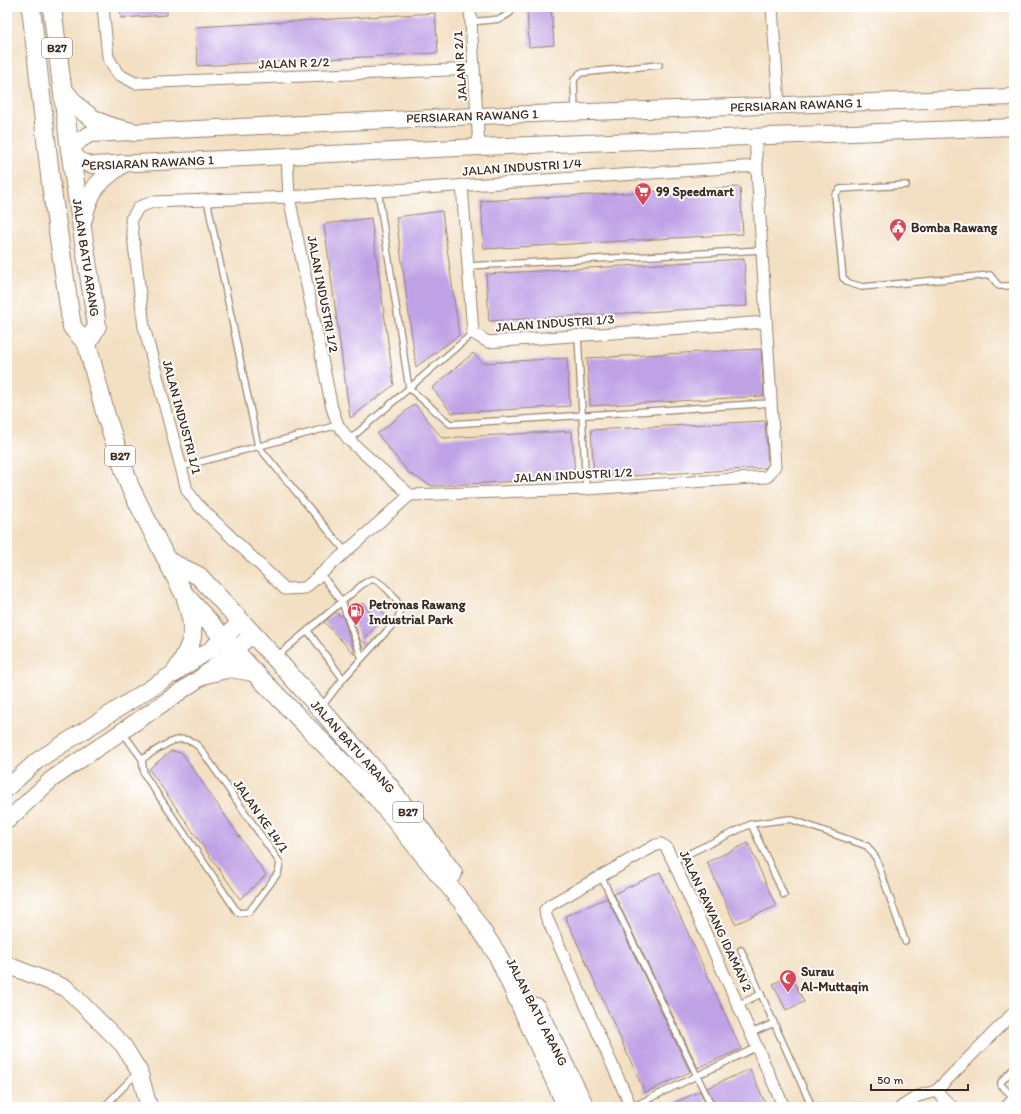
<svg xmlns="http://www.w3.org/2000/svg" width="1021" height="1114" viewBox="0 0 1021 1114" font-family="Itim,sans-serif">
<rect width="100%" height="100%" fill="#fff"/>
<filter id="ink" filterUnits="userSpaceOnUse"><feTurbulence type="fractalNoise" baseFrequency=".025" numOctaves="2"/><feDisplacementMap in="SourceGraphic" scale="8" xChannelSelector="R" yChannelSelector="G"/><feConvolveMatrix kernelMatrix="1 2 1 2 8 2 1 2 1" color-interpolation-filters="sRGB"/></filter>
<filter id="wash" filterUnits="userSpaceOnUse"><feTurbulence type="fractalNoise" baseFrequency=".012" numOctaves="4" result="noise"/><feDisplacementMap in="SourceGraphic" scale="16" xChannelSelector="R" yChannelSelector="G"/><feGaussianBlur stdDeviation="0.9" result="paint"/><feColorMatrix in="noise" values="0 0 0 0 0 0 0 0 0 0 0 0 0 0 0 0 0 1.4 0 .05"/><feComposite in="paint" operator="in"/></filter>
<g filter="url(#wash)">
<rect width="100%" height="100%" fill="#f3dfc2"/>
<g id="blocks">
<!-- building -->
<g fill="#bfa1e6">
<polygon points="120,7 167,7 167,15 121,18"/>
<polygon points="527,7 551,7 554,45 529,47"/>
<polygon points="435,13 438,53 198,66 195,27"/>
<polygon points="740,187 743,234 484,249 481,201"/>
<polygon points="442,211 459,335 416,367 396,217"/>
<polygon points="371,218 394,385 350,418 324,224"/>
<polygon points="744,259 747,306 489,321 486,274"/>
<polygon points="761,349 764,396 590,406 587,358"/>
<polygon points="473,353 483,363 567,358 570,406 452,413 432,388"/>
<polygon points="415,404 442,438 572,431 575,478 432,486 409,473 377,434"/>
<polygon points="765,421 768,464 765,468 594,478 591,430"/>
<polygon points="362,603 369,611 376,605 387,617 362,640 366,644 363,648 349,610 352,612"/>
<polygon points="336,612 340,616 342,614 355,655 324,622"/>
<polygon points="171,751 182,753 266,875 240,899 149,769"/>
<polygon points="748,843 776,906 735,924 707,862"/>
<polygon points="660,872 741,1049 698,1068 614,894"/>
<polygon points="607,898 690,1072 645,1093 565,916"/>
<polygon points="791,975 804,1002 786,1010 773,984"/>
<polygon points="750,1069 767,1107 716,1107 707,1088"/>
<polygon points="700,1091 707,1107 665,1107"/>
</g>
</g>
</g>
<g filter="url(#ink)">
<use href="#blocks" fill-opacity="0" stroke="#978470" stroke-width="1"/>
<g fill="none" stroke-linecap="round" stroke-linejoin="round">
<!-- lane casing -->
<g stroke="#978470" stroke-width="8">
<g id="lane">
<polyline points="471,22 500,19 510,13 511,7"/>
<polyline points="575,112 574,80 580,73 659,65"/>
<polyline points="906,185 840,189 835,195 843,278 849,283 862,287 990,275 999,286 1014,286"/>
<polyline points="378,191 409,388 450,424 771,403"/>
<polyline points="207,200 258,446 346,552"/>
<polyline points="468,266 762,250"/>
<polyline points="578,336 586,489"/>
<polyline points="349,440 473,333"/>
<polyline points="181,467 338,425"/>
<polyline points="321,574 342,602 362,658"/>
<polyline points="308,631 343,679"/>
<path d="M276,657L363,584L372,579C382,582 400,600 400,611C400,614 398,618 397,620L343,679L322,706"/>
<path d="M123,733L142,759L144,774L238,913L249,912L278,873L280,863L200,748C180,728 163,747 142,759"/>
<polyline points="751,824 784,895"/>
<polyline points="673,861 751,824 790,819 867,846 876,858 905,941"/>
<polyline points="601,876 712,1107"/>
<polyline points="741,950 812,1107"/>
<polyline points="738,1005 761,994"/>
<polyline points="751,1033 774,1023"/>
<polyline points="104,1107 137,1073"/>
<polyline points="632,1107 757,1047"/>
<polyline points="1003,1107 1012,1096 1001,1085 1001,1082 1014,1068"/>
</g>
</g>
<!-- street casing -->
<g stroke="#978470" stroke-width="13">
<g id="street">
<polyline points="103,7 108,57 118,74 135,83 474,69"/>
<polyline points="470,7 479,147"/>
<polyline points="772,7 779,105"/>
<polyline points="287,156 289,197 332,408 338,425 349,440 410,495 586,489 767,477 775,466 755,136"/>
<polyline points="462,185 473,333 488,342 766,322"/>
<polyline points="410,495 305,588 285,589 197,504 187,490 144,327 131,219 139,207 153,202 289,197 757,166"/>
<polyline points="936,1091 952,1107"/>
<polyline points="631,1107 546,916 545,910 550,905 656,845 661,844 666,847 673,861 784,1107"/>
<polyline points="901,1107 918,1096 936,1091 1014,1012"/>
</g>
</g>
<!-- secondary casing -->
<g stroke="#978470" stroke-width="18">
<g id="secondary">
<path id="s1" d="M1014,97L477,116L90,134L80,140L70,150L80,161L92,165L479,147L1014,127"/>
<polyline points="7,788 38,760 210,650 241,622"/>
<polyline points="7,821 52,779 206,674 253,634"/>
<polyline points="7,965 66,988 123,1045 139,1071 149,1107"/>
</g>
</g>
<!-- primary casing -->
<g stroke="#978470" stroke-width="20">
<g id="primary">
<polyline points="31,7 51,184 72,327 87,344"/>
<path id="s2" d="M52,7L70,150L97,326L87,344L106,416L130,487L184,594L254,672L377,798L463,903L497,954L567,1107"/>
<path d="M63,89C82,116 100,126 133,132"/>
<path d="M83,219C90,188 98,182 122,164"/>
<path id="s3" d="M170,562L199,576L275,658L389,786L453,873"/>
<path d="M175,673C194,643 197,633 186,599"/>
<polyline points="206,674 230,668 254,672"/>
<polyline points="536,1007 585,1107"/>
</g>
</g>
<!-- lane -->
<use href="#lane" stroke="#fff" stroke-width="5.5"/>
<!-- street -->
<use href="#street" stroke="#fff" stroke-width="11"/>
<!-- secondary -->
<use href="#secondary" stroke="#fff" stroke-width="16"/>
<!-- primary -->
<use href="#primary" stroke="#fff" stroke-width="18"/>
</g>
</g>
<!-- icons -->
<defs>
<g id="supermarket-pin" transform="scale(0.9)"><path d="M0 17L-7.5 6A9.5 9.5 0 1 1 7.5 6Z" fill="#d1495b" stroke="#fff"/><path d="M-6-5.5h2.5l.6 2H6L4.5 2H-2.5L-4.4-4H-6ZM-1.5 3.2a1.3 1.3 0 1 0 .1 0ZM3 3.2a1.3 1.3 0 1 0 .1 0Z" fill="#fff"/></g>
<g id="civic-pin" transform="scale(0.9)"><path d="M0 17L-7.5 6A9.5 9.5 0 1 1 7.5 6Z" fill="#d1495b" stroke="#fff"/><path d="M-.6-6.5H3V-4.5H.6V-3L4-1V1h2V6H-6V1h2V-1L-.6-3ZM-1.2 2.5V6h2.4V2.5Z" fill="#fff"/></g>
<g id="fuel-pin" transform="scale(0.9)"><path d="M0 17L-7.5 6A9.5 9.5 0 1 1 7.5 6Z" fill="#d1495b" stroke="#fff"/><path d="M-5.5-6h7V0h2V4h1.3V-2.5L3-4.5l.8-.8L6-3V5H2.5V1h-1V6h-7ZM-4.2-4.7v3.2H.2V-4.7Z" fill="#fff"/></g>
<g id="mosque-pin" transform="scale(0.9)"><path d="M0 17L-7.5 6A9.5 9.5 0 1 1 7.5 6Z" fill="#d1495b" stroke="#fff"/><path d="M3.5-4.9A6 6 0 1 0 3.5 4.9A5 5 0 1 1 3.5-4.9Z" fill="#fff"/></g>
</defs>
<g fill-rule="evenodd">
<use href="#supermarket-pin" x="643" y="191"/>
<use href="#civic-pin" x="898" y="227"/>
<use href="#fuel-pin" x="356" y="611"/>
<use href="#mosque-pin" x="788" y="978"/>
</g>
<g text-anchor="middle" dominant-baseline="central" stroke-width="4" stroke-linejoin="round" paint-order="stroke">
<!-- shield labels -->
<g fill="#fff" stroke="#766a62" stroke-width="1">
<rect x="42" y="38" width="30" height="20" rx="3"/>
<rect x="105" y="446" width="30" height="20" rx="3"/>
<rect x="393" y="802" width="30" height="20" rx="3"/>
</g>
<g font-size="12" font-weight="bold" fill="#3b2a1e">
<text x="57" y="48">B27</text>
<text x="120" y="456">B27</text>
<text x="408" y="812">B27</text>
</g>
<!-- street labels -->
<g font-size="13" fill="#3b2a1e" stroke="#fff">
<text transform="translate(294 63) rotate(-2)">JALAN R 2/2</text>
<text transform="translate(460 66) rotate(-94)">JALAN R 2/1</text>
<text transform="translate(796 105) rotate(-2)">PERSIARAN RAWANG 1</text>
<text transform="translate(472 116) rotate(-2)">PERSIARAN RAWANG 1</text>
<text stroke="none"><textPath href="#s1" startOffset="1034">PERSIARAN RAWANG 1</textPath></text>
<text transform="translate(522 167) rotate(-4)">JALAN INDUSTRI 1/4</text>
<text stroke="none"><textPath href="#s2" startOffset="253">JALAN BATU ARANG</textPath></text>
<text transform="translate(323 294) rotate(79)">JALAN INDUSTRI 1/2</text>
<text transform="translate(555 323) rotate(-4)">JALAN INDUSTRI 1/3</text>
<text transform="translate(182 417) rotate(75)">JALAN INDUSTRI 1/1</text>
<text transform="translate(573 475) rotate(-3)">JALAN INDUSTRI 1/2</text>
<text stroke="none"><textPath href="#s3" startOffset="262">JALAN BATU ARANG</textPath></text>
<text transform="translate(261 816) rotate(55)">JALAN KE 14/1</text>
<text transform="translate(716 921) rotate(65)">JALAN RAWANG IDAMAN 2</text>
<text transform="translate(537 1012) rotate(63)">JALAN BATU ARANG</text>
</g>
<!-- poi labels -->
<g font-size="13" font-weight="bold" fill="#3b2a1e" stroke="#fff" text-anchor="start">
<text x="656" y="191">99 Speedmart</text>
<text x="911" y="227">Bomba Rawang</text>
<text x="369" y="604">Petronas Rawang<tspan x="369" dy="15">Industrial Park</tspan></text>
<text x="801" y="971">Surau<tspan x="801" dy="15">Al-Muttaqin</tspan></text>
</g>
</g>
<!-- margin -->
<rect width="1021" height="1114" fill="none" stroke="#fff" stroke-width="24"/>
<!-- scale -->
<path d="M871 1084v6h97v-6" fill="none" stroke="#3b2a1e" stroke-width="2"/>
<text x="877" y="1084" font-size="12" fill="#3b2a1e" stroke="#ffffff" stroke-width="3" paint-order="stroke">50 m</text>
</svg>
